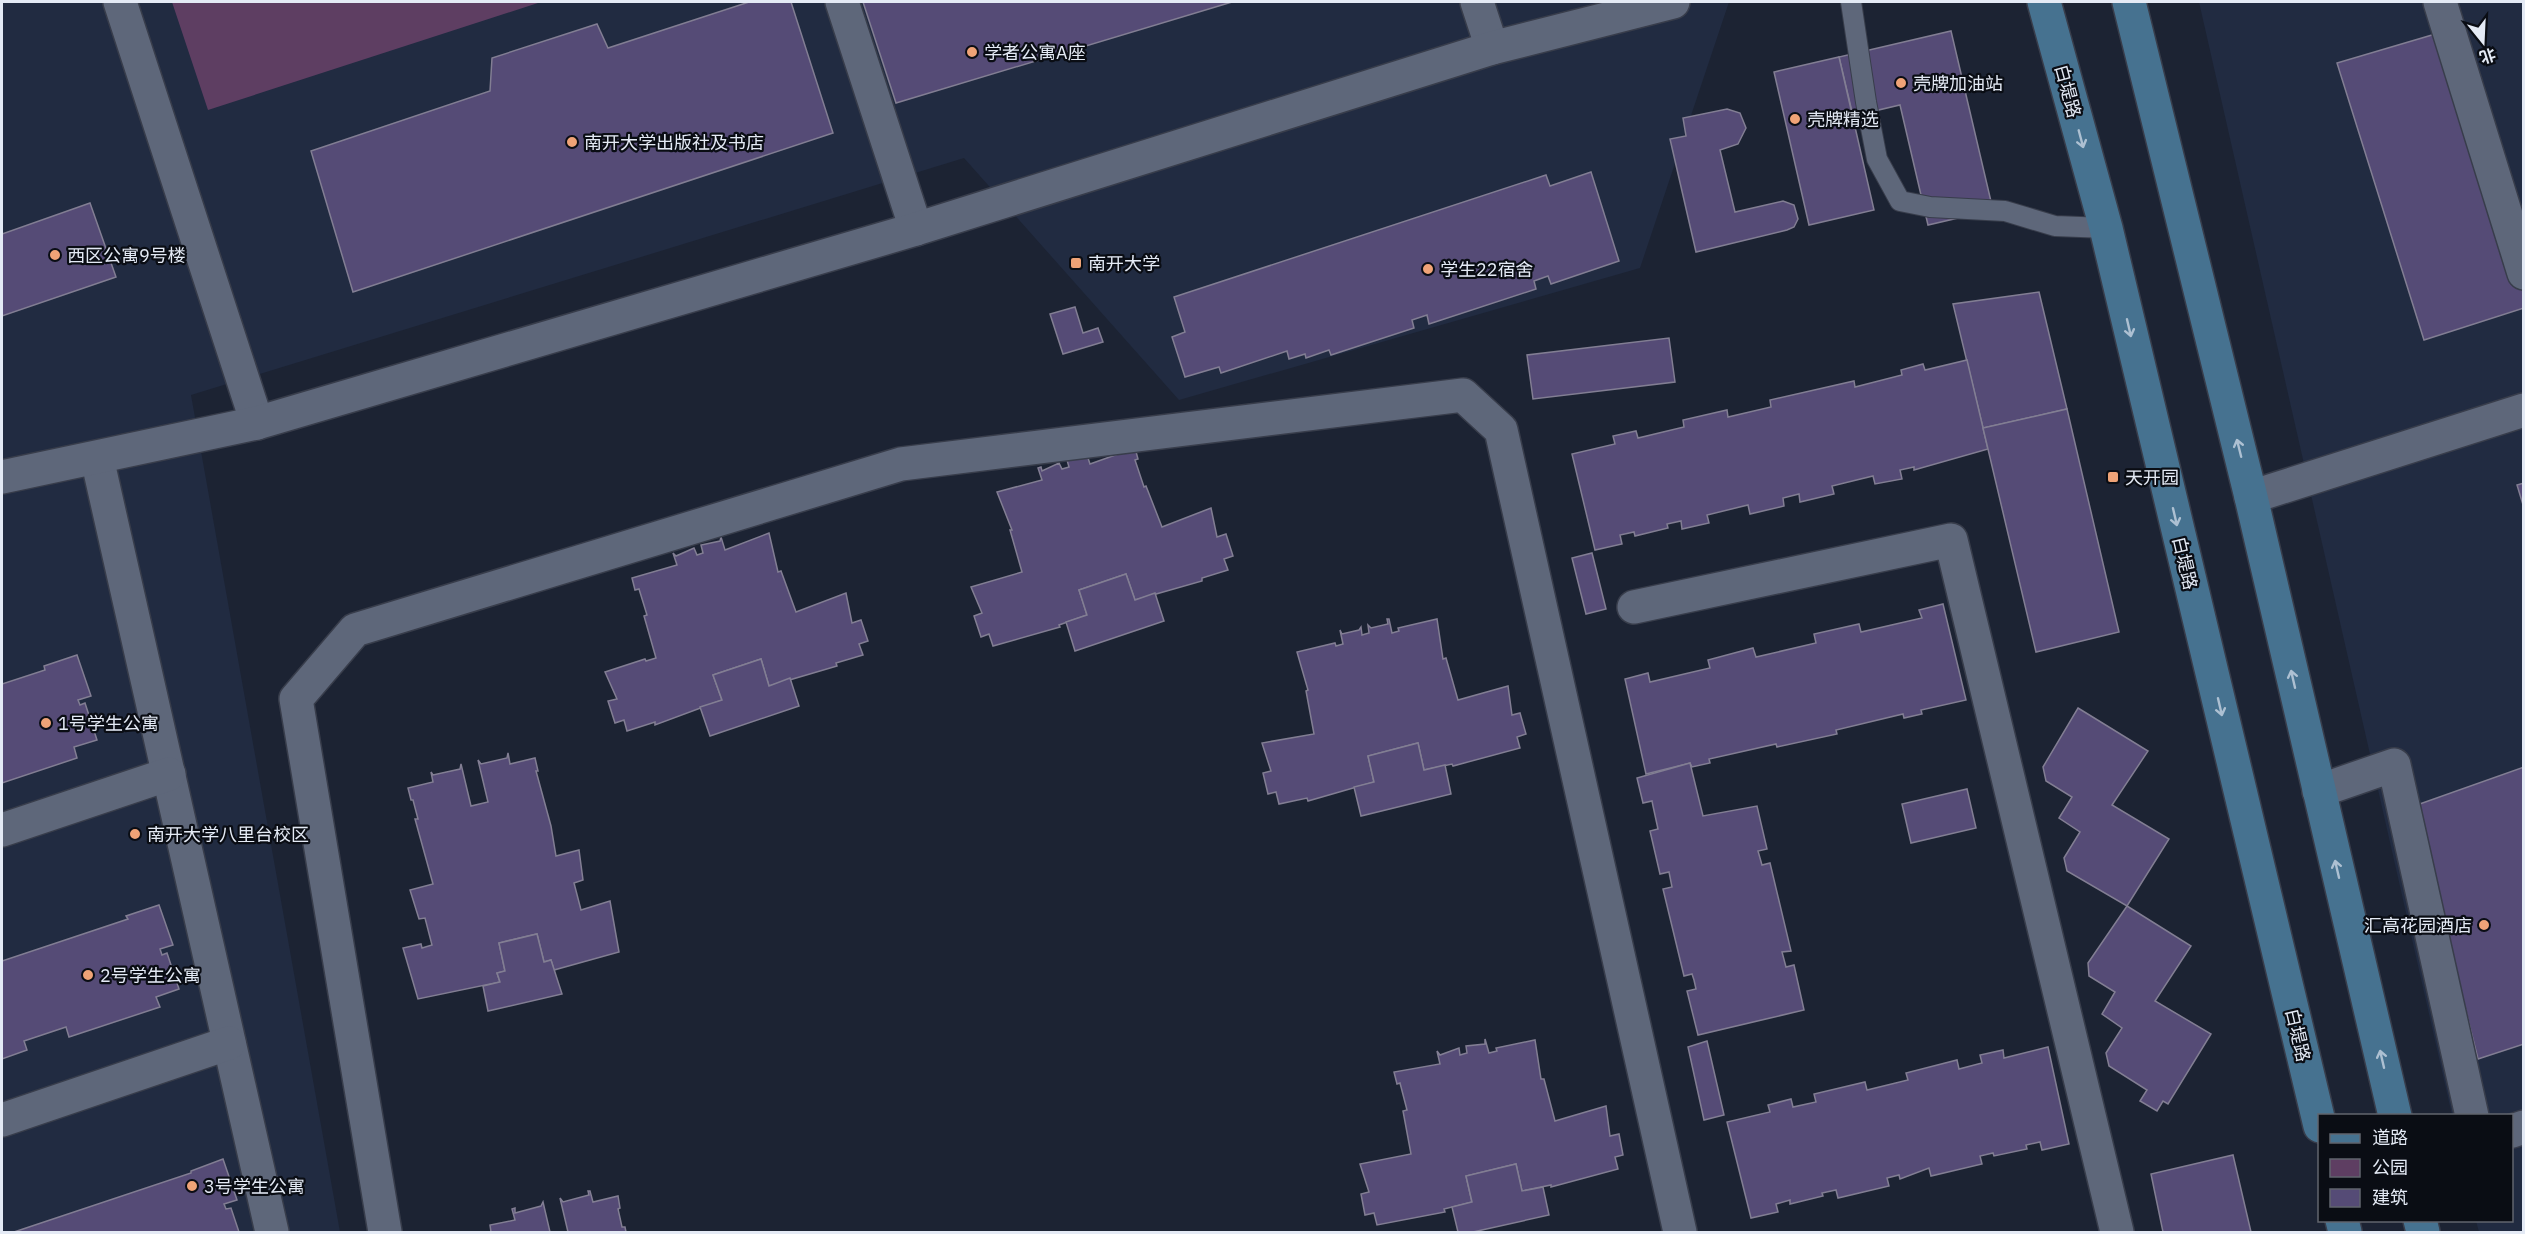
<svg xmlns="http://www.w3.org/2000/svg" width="2525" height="1234" viewBox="0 0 2525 1234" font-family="'IBM Plex Sans','Noto Sans SC',sans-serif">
<rect width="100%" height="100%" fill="#1c2333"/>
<!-- built -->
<g fill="#212b41">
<polygon points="2,2 1729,2 1640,268 1179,400 964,158 191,395 340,1232 2,1232"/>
<polygon points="2199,2 2523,2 2523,1232 2479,1232 2476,1221 2512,1220 2512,1116 2452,1115"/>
</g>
<!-- green -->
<polygon fill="#5e3e62" points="172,2 541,2 208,110"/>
<!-- building -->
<g fill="#554b76" stroke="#827e93" stroke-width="1.5">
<polygon points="749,2 791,2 833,133 353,292 311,151 490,91 492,58 597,24 608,48"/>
<polygon points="863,2 1232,2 896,103"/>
<polygon points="2449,30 2524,273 2524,308 2424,340 2337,63"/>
<polygon points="1951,31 1993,210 1928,225 1900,105 1853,116 1839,57"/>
<polygon points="1839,57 1874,210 1809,225 1774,72"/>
<polygon points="1727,109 1740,113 1746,128 1738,144 1720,150 1735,212 1783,201 1794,205 1798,219 1794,227 1787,230 1696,252 1670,139 1686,136 1683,118"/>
<polygon points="1591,172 1619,261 1551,284 1548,276 1534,281 1536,289 1429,324 1427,315 1412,320 1414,328 1331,355 1329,350 1306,358 1305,354 1289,359 1287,351 1221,373 1219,367 1185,377 1172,337 1185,332 1174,297 1546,175 1550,186"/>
<polygon points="90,203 116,277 2,316 2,234"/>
<polygon points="2039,292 2067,409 1983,428 1953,304"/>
<polygon points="1075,307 1083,333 1098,328 1103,342 1063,354 1050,314"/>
<polygon points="1669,338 1675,382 1533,399 1527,355"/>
<polygon points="1967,360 1988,449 1914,470 1914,467 1900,470 1902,479 1875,484 1873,476 1832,486 1834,494 1800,502 1799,494 1783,498 1784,506 1750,514 1748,505 1707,515 1709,523 1682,529 1681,521 1667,524 1668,528 1635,536 1634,532 1620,535 1622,544 1595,550 1572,454 1615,444 1613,436 1636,431 1638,438 1684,427 1683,420 1727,410 1728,417 1771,407 1770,400 1854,381 1855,387 1902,375 1901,370 1923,364 1925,370"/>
<polygon points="2067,409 2119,632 2036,652 1983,428"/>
<polygon points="1135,448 1138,459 1135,460 1144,487 1146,486 1162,527 1211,508 1217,537 1226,534 1233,556 1224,559 1228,570 1202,578 1202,581 1135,600 1126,574 1079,590 1087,615 1059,625 1060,627 993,646 989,634 981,637 974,616 982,613 971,587 1022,572 1010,530 1012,530 997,492 1042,480 1038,468 1041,467 1042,471 1059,463 1062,469 1069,467 1067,460 1086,456 1086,452 1090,464"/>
<polygon points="2524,483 2524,508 2517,485"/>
<polygon points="769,533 778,572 781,571 796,612 846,593 852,623 861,620 868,641 859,644 863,655 836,663 837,666 769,686 761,659 713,675 722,700 655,725 655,722 627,731 624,720 615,723 608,701 617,699 605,672 645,659 646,661 656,658 644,616 647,615 639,589 635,590 632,578 677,565 673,553 676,556 694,548 697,555 703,553 701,545 720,541 721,537 725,550"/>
<polygon points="1592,553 1606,609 1586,614 1572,558"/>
<polygon points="1126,574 1135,600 1155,593 1164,621 1075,651 1066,622 1087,615 1079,590"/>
<polygon points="1943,604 1966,700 1921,710 1922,714 1904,718 1903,714 1836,730 1837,734 1777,747 1776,744 1709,759 1710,763 1692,767 1690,763 1646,774 1625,679 1648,673 1650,682 1710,668 1708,660 1753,648 1756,657 1816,643 1814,634 1859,624 1861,632 1922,618 1919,610"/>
<polygon points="1387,619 1389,619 1392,633 1399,631 1398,628 1437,619 1443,659 1446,658 1458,700 1508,686 1512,715 1520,713 1526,734 1517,737 1520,748 1453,766 1452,764 1424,770 1418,743 1368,756 1374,782 1308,801 1307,798 1279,804 1276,792 1268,794 1263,773 1271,771 1262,743 1314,734 1306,691 1308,690 1297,652 1335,643 1336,646 1343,644 1340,630 1342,634 1359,630 1361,627 1362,635 1369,633 1368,625 1371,628 1388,624"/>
<polygon points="77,655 91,696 78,700 80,705 85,703 97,740 74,747 77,758 2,783 2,684 45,670 44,666"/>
<polygon points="761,659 769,686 790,678 799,706 710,736 700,707 722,700 713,675"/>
<polygon points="2078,708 2148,751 2112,805 2169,839 2127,906 2067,871 2064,858 2080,832 2059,818 2072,797 2046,781 2043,767"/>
<polygon points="1418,743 1424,770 1445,765 1451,794 1361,816 1354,787 1374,782 1368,756"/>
<polygon points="508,753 510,764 535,758 538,771 536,771 551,826 556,856 579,850 583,880 574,883 581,910 610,901 619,952 554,970 551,960 544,962 537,934 499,943 505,971 497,973 500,982 418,999 403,948 421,944 422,948 432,945 425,918 419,919 410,890 433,884 415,819 418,819 413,800 411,800 408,788 433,782 431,772 433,775 460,769 461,764 471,806 488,802 478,760 481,764 507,758"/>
<polygon points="1690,763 1703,816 1757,806 1767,849 1758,851 1762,865 1770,863 1791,951 1782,952 1786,967 1794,965 1804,1010 1698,1035 1687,991 1696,989 1694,980 1692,974 1684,976 1663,889 1672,887 1669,872 1660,874 1650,831 1658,829 1653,806 1652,801 1643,803 1637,778"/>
<polygon points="2524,767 2524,1044 2478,1059 2414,806"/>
<polygon points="1967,789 1976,828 1911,843 1902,804"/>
<polygon points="159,905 173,945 160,949 162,955 167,953 179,989 156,997 160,1007 69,1037 66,1027 24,1041 27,1050 2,1059 2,961 128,919 126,916"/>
<polygon points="2127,906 2191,946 2155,1001 2211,1034 2168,1104 2163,1101 2157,1111 2140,1101 2147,1090 2109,1066 2106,1053 2122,1028 2102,1014 2115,992 2089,976 2088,963"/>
<polygon points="537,934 544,962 551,960 562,994 488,1011 483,986 500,982 497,973 505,971 499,943"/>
<polygon points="1485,1039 1489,1053 1497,1051 1496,1048 1535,1040 1541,1079 1544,1079 1555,1121 1606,1106 1610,1136 1619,1134 1623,1155 1615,1157 1618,1169 1551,1187 1551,1185 1522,1191 1516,1164 1466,1176 1472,1202 1444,1209 1445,1212 1377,1225 1374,1213 1365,1215 1361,1194 1369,1192 1360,1164 1411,1154 1403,1111 1407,1110 1400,1083 1397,1084 1394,1072 1440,1064 1437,1051 1440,1055 1459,1048 1460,1055 1467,1053 1466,1046 1485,1044"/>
<polygon points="1707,1041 1724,1115 1704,1120 1688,1047"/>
<polygon points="2048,1047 2069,1144 2042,1150 2040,1142 2026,1145 2027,1149 1994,1156 1993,1153 1980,1156 1982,1164 1931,1176 1929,1168 1900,1179 1899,1175 1887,1178 1889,1186 1838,1198 1836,1190 1822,1193 1823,1196 1790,1204 1790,1200 1776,1204 1778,1212 1751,1218 1727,1122 1770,1112 1768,1105 1791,1099 1793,1107 1816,1102 1814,1094 1865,1082 1867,1090 1908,1080 1906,1073 1957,1060 1959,1069 1982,1063 1980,1055 2003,1050 2004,1058"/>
<polygon points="2233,1155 2251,1232 2163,1232 2151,1174"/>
<polygon points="223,1159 237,1200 224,1204 226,1209 231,1208 239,1232 14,1232 191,1173 191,1171"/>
<polygon points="1516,1164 1522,1191 1543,1187 1549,1215 1473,1232 1458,1232 1452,1207 1472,1202 1466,1176"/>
<polygon points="588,1191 590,1191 593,1202 618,1196 620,1208 618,1209 622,1227 625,1227 626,1232 568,1232 560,1198 563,1202 589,1195"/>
<polygon points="543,1202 550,1232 491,1232 490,1225 515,1220 512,1209 515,1208 515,1213 541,1206"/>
</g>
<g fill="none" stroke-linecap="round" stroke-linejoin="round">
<!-- service casing -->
<g stroke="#383d4b" stroke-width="22">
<polyline id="service" points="1851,2 1866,102 1877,159 1900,201 1930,207 2005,211 2055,226 2106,228"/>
</g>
<!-- minor casing -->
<g stroke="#383d4b" stroke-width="36">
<g id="minor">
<polyline points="120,2 257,423"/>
<polyline points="842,2 916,229"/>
<polyline points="1477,2 1492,48"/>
<polyline points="2440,2 2524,273"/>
<polyline points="97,458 272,1232"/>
<polyline points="2251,497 2524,410"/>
<polyline points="1634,607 1951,540 2117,1232"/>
<polyline points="2319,791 2394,765 2472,1116"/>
<polyline points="2,830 169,774"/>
<polyline points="2,1120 229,1043"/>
<polyline points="2512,1131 2524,1127"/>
<polyline points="385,1232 296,699 355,630 901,464 1463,395 1501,430 1680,1232"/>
</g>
</g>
<!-- tertiary casing -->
<g stroke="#383d4b" stroke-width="36">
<polyline id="tertiary" points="2,477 257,423 916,229 1492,48 1673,2"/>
</g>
<!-- secondary casing -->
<g stroke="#383d4b" stroke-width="36">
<g id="secondary">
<polyline points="2044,2 2106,228 2320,1126"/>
<polyline points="2129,2 2251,497 2395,1116"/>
<polyline points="2342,1220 2345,1232"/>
<polyline points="2420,1220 2423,1232"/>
</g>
</g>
<!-- service -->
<use href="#service" stroke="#5e677a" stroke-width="20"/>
<!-- minor -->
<use href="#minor" stroke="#5e677a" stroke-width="33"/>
<!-- tertiary -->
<use href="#tertiary" stroke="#5e677a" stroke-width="33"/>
<!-- secondary -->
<use href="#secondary" stroke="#467290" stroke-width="33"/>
</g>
<!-- one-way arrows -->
<defs><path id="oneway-shaft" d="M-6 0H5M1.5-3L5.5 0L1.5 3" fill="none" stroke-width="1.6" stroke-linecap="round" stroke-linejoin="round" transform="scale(1.5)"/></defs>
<g stroke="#adc0d2">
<use href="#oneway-shaft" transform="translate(2081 139) rotate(75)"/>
<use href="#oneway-shaft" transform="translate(2129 328) rotate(77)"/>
<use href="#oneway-shaft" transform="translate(2239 448) rotate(-104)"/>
<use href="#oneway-shaft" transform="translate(2175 517) rotate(77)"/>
<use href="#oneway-shaft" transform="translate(2293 679) rotate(-103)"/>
<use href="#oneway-shaft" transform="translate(2220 707) rotate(77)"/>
<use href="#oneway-shaft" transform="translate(2337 869) rotate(-103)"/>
<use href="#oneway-shaft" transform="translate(2382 1059) rotate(-103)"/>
</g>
<!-- markers -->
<g fill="#efa377" stroke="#0a0d14" stroke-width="2">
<circle cx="972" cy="52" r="6"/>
<circle cx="1901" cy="83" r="6"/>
<circle cx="1795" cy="119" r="6"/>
<circle cx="572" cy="142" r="6"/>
<circle cx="55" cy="255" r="6"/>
<rect x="1070" y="257" width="12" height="12" rx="3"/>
<circle cx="1428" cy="269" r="6"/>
<rect x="2107" y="471" width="12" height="12" rx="3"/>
<circle cx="46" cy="723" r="6"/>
<circle cx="135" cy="834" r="6"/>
<circle cx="2484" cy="925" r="6"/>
<circle cx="88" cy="975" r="6"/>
<circle cx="192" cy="1186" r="6"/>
</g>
<g text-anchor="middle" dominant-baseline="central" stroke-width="4.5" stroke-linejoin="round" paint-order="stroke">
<!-- poi labels -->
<g font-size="18" fill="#e4eaf5" stroke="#0a0d14" text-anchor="start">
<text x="984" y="52">学者公寓A座</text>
<text x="1913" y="83">壳牌加油站</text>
<text x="1807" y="119">壳牌精选</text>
<text x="584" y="142">南开大学出版社及书店</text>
<text x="67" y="255">西区公寓9号楼</text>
<text x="1088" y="263">南开大学</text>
<text x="1440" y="269">学生22宿舍</text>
<text x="2125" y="477">天开园</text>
<text x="58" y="723">1号学生公寓</text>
<text x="147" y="834">南开大学八里台校区</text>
<text x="2472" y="925" text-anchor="end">汇高花园酒店</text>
<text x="100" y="975">2号学生公寓</text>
<text x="204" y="1186">3号学生公寓</text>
</g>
<!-- street labels -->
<g font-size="18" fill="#e4eaf5" stroke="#0a0d14">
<text transform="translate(2068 91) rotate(75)">白堤路</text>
<text transform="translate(2185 563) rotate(77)">白堤路</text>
<text transform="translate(2298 1035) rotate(77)">白堤路</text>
</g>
</g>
<!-- border -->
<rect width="2525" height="1234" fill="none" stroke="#e4eaf5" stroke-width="6"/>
<!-- legend -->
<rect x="2318" y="1114" width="195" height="108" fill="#0a0d14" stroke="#61656e" stroke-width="1.5"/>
<rect x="2330" y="1134" width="30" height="9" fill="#467290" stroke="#61656e" stroke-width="1.5"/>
<text x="2372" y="1144" font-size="18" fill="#e4eaf5">道路</text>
<rect x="2330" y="1159" width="30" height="18" fill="#5e3e62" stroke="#61656e" stroke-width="1.5"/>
<text x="2372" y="1174" font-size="18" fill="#e4eaf5">公园</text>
<rect x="2330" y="1189" width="30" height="18" fill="#554b76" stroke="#61656e" stroke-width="1.5"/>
<text x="2372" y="1204" font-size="18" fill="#e4eaf5">建筑</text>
<!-- north arrow -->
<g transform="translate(2483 42) rotate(162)" stroke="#0a0d14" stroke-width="4.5" paint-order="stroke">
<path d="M0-4.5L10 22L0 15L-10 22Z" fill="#e4eaf5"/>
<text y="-9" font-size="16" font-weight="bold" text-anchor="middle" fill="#e4eaf5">北</text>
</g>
</svg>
